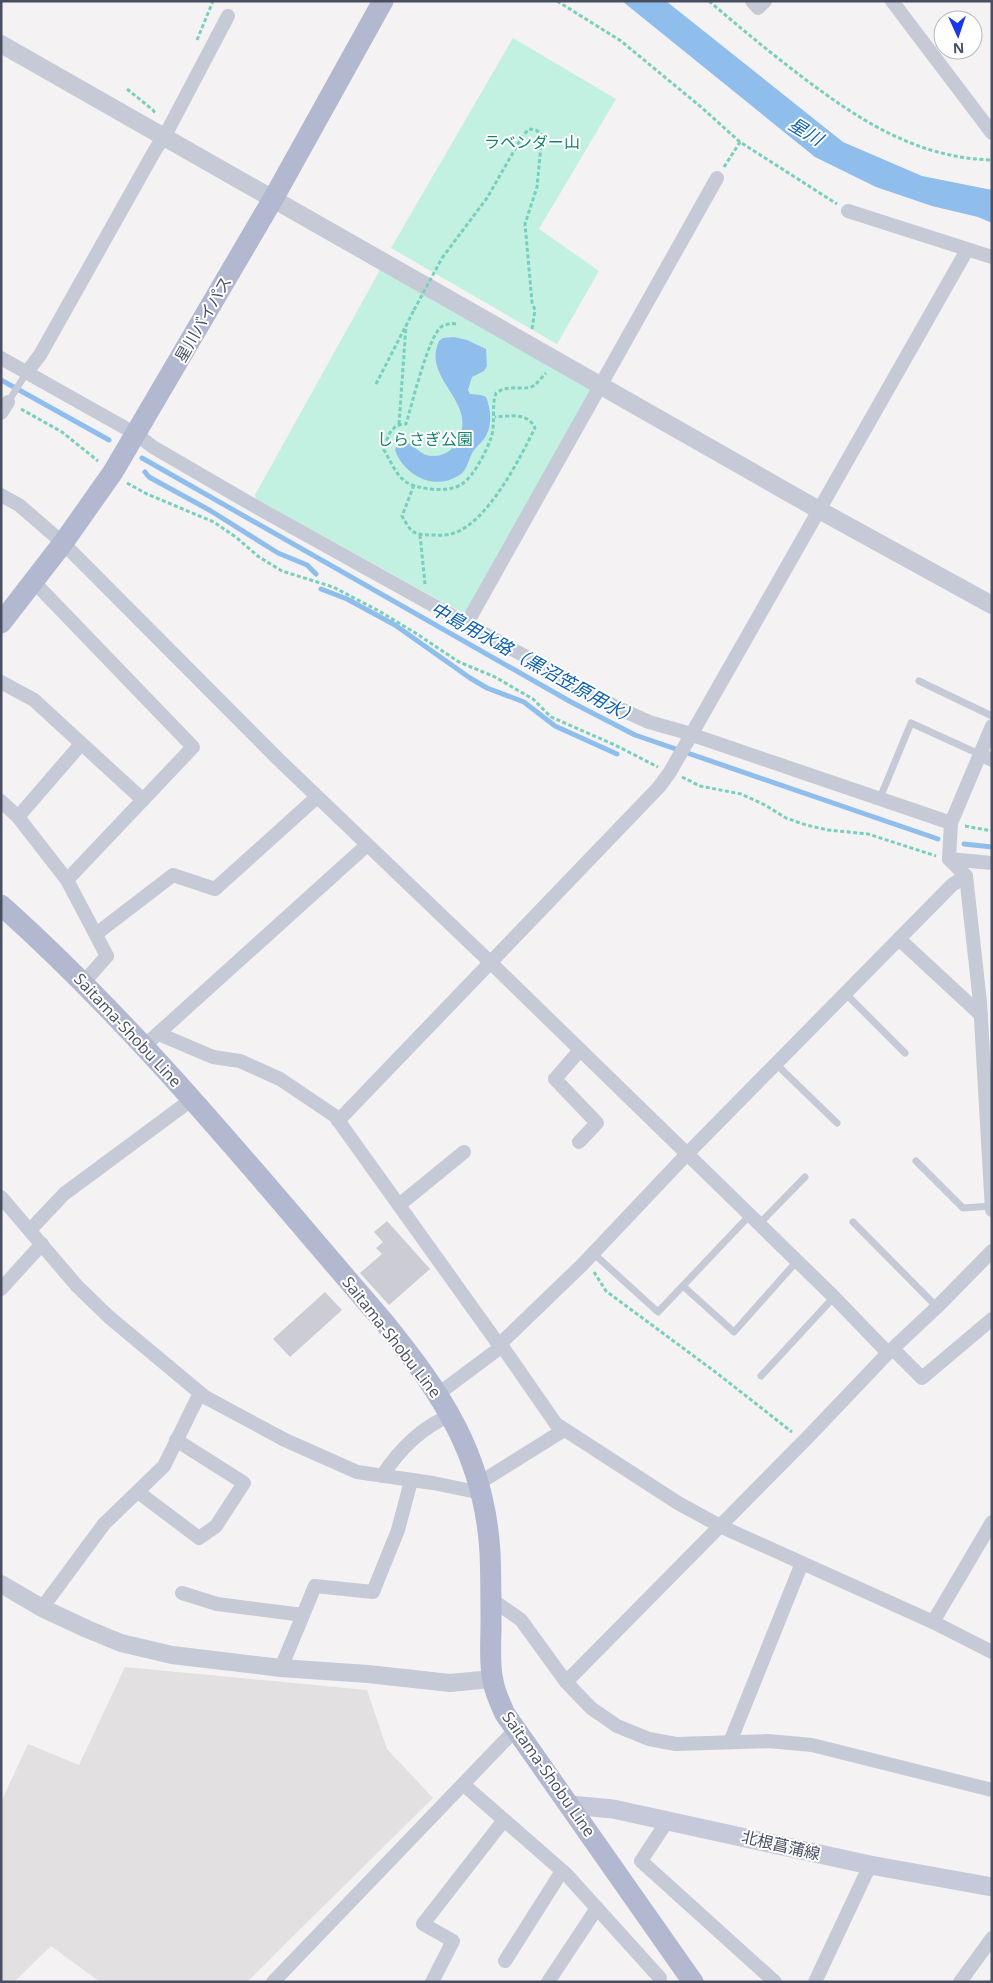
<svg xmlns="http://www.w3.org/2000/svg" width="993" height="1983" viewBox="0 0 993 1983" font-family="'Open Sans','Noto Sans JP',sans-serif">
<rect width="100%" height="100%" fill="#f4f2f2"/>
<!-- education -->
<polygon fill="#e2e0e1" points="125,1667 367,1690 387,1749 433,1798 247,1982 100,1982 51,1946 14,1982 1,1982 1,1802 28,1744 79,1765"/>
<!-- green -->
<g fill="#c2f0e1">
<polygon points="513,38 616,99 539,229 599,271 557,344 391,248"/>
<polygon points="380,270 589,387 591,394 466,612 461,612 256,499 255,495"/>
</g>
<!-- water -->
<g fill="#8fbeed">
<polygon points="622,1 666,1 843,142 922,176 992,190 992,223 978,217 932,206 876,187 815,157"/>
<path d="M454,337L467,340L486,349L487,366L484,371L472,377L468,390L470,394L481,395L486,397C491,410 493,427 484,439C481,443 477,446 474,450C468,458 468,471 458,476C433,491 404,475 395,450C403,431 415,451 426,455C440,459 455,451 460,437C475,400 422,378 439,341L443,338Z"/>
</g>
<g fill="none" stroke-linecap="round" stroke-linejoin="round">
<!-- stream -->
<g stroke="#8fbeed" stroke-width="5">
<polyline points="1,380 109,440"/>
<polyline points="142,458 571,702 635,735 938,839"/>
<polyline points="145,472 149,477 211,511 278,553 307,565 316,574"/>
<polyline points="321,589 347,599 395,625 470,678 487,688 524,702 555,726 617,754"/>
<polyline points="964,844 992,847"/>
</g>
</g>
<!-- building -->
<g fill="#cccdd4">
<polygon points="387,1221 430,1269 389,1305 360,1273 382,1254 376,1248 383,1242 374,1232"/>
<polygon points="325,1292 342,1310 290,1357 273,1339"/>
</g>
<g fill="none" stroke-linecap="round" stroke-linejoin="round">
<!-- path -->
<g stroke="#79cfbd" stroke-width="3" stroke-dasharray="4 2.5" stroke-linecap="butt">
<polyline points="557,1 621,41 701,107 740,142 837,204"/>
<path d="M709,1C738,26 767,50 797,73C856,118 915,158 992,160"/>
<polyline points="197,40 213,1"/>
<polyline points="127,89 153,110 155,113"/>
<polyline points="724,167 740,142"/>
<polyline points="442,258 487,198 522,137 529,129 536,130 542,135 537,187 525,224 532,302 535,310 532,329"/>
<path d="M456,324C451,323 446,324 441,327C428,338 412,404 406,424C391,424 387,437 384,450C390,460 396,475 406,482C419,490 449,493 462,484C474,476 486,452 491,438C496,423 491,406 496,393C510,383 525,392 535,385C539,381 543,376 546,373"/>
<polyline points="376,384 414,310"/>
<polyline points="21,409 62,432 98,461"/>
<polyline points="399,424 406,326"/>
<polyline points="127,483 147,494 214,522 237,538 259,557 282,571 333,587 379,611 417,634 459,662 495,677 533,699 551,717 615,745 658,767"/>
<path d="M414,485L402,516C411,532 413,535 431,535C439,535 447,536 454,533C488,522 520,458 535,428C528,412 509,416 495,417"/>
<polyline points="420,535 425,584"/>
<polyline points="682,777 700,786 741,794 765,805 786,818 806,825 828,830 868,834 936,856"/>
<polyline points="965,826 992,831"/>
<polyline points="594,1272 606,1291 718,1374 792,1432"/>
</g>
<!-- service -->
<g stroke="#c6cad6" stroke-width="7">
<polyline points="8,402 27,372"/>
<polyline points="919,681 992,716"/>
<polyline points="880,798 911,723 979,754"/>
<polyline points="845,993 905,1053"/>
<polyline points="776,1064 837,1123"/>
<polyline points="916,1161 963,1208 991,1206"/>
<polyline points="853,1222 937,1307"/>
<polyline points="759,1224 805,1177"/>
<polyline points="593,1253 658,1312 750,1215"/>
<polyline points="683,1286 734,1332 797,1261"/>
<polyline points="761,1376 834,1297"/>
</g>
<!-- minor -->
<g stroke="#c6cad6" stroke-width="14">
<polyline points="752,1 758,8 765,1"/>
<polyline points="892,1 992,133"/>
<polyline points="848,211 992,257"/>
<polyline points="1,358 136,434 153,447 251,504 618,708 649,722 681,731 951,823"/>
<polyline points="27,372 40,355 154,152 169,128 228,16"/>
<polyline points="1,413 8,402"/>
<polyline points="1,495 19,505 63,543 279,760 490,962 834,1297 888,1353"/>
<polyline points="33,581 193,747 67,880"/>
<polyline points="467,623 717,178"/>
<polyline points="1,682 34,700 143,800"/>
<polyline points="992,726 951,823 949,859 966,876 980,1002 992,1210"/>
<polyline points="979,754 992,760"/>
<polyline points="1,801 18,817 67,880 107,956 84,982"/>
<polyline points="18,817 81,744"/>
<polyline points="949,859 992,863"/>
<polyline points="96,934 173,875 215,889 317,797"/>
<polyline points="899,939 981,1015"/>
<polyline points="159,1034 213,1057 240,1061 280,1079 335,1116 499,1345 504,1349 556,1424 678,1503 720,1526 933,1622 992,1652"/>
<polyline points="152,1039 367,845"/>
<polyline points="338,1121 659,787 670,772 967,250"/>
<polyline points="579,1142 597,1123 555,1079 580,1050"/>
<polyline points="1,1197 77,1286 109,1317 205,1397 285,1440 357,1472 433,1483 482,1493"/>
<polyline points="399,1205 464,1152"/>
<polyline points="30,1230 64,1194 191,1100"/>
<polyline points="1,1289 42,1244"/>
<polyline points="499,1345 582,1265 687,1154 952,885 966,876"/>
<polyline points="893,1349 922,1378 992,1319"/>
<polyline points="438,1394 501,1347"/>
<path d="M382,1476C399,1450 422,1427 451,1415"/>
<polyline points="479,1483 564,1430"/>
<polyline points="138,1492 199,1538 216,1526 244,1483 176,1440"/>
<polyline points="182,1593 217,1604 303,1615"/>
<polyline points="491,1599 521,1620 566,1682 591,1708 617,1726 649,1739 676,1744 768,1741 812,1745 992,1790"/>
<polyline points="42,1608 104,1524 164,1466 200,1393"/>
<polyline points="933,1622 992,1522"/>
<polyline points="281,1668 315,1586 373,1592 398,1530 411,1481"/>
<polyline points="566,1682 807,1438 888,1353 937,1307 992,1251"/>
<polyline points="730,1742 802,1563"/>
<polyline points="464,1785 566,1874 660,1978"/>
<polyline points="668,1820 641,1861 775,1982"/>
<polyline points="505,1961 562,1871"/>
<polyline points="273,1982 515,1730"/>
<polyline points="432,1982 453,1941 423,1924 504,1820"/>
<polyline points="548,1982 597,1908"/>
<polyline points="815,1982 870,1865"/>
<polyline points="960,1982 992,1938"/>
</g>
<!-- tertiary -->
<g stroke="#c6cad6" stroke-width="18">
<polyline points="1,44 819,510 992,605"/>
<polyline points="1,1584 42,1608 87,1629 121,1643 172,1655 281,1668 368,1674 450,1683 492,1679"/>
</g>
<!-- secondary -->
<polyline stroke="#c5c9da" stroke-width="19" points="570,1805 613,1809 870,1865 992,1887"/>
<!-- primary -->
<g stroke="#b2b8d0" stroke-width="21">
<polyline points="1,623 63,543 113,472 273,199 383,1"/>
<path d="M1,905C142,1031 261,1180 384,1322C443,1395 484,1456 490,1552C491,1576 491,1600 491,1625C491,1643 489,1663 493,1681C495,1693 500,1703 505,1714L693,1982"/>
</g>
<!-- path-bridge -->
<polyline stroke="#79cfbd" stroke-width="3" stroke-dasharray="4 2.5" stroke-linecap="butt" points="414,310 442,258"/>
</g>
<g text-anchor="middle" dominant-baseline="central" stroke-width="4" stroke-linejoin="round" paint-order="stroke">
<!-- park labels -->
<g font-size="16" fill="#18836d" stroke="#fff">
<text x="532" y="142">ラベンダー山</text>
<text x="425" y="439">しらさぎ公園</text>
</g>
<!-- street labels -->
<g font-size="16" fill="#494f60" stroke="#fff">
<text transform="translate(203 319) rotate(-60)">星川バイパス</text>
<text transform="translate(128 1030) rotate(47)">Saitama-Shobu Line</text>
<text transform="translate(392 1337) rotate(52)">Saitama-Shobu Line</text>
<text transform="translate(549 1774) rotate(55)">Saitama-Shobu Line</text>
<text transform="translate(781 1845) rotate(13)">北根菖蒲線</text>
</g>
<!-- water labels -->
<g font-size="18" font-style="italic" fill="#0c5eb0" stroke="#fff">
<text transform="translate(806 131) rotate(31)">星川</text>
<text transform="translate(535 663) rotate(29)">中島用水路（黒沼笠原用水）</text>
</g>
</g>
<!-- border -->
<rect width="993" height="1983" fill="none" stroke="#494f60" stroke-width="5"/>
<!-- north arrow -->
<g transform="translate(958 35) rotate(177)"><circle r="24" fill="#ffffff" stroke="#b6b9bf"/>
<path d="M0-4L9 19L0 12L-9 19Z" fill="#1a38e6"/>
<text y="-8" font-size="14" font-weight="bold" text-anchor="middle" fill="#494f60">N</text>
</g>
</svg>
